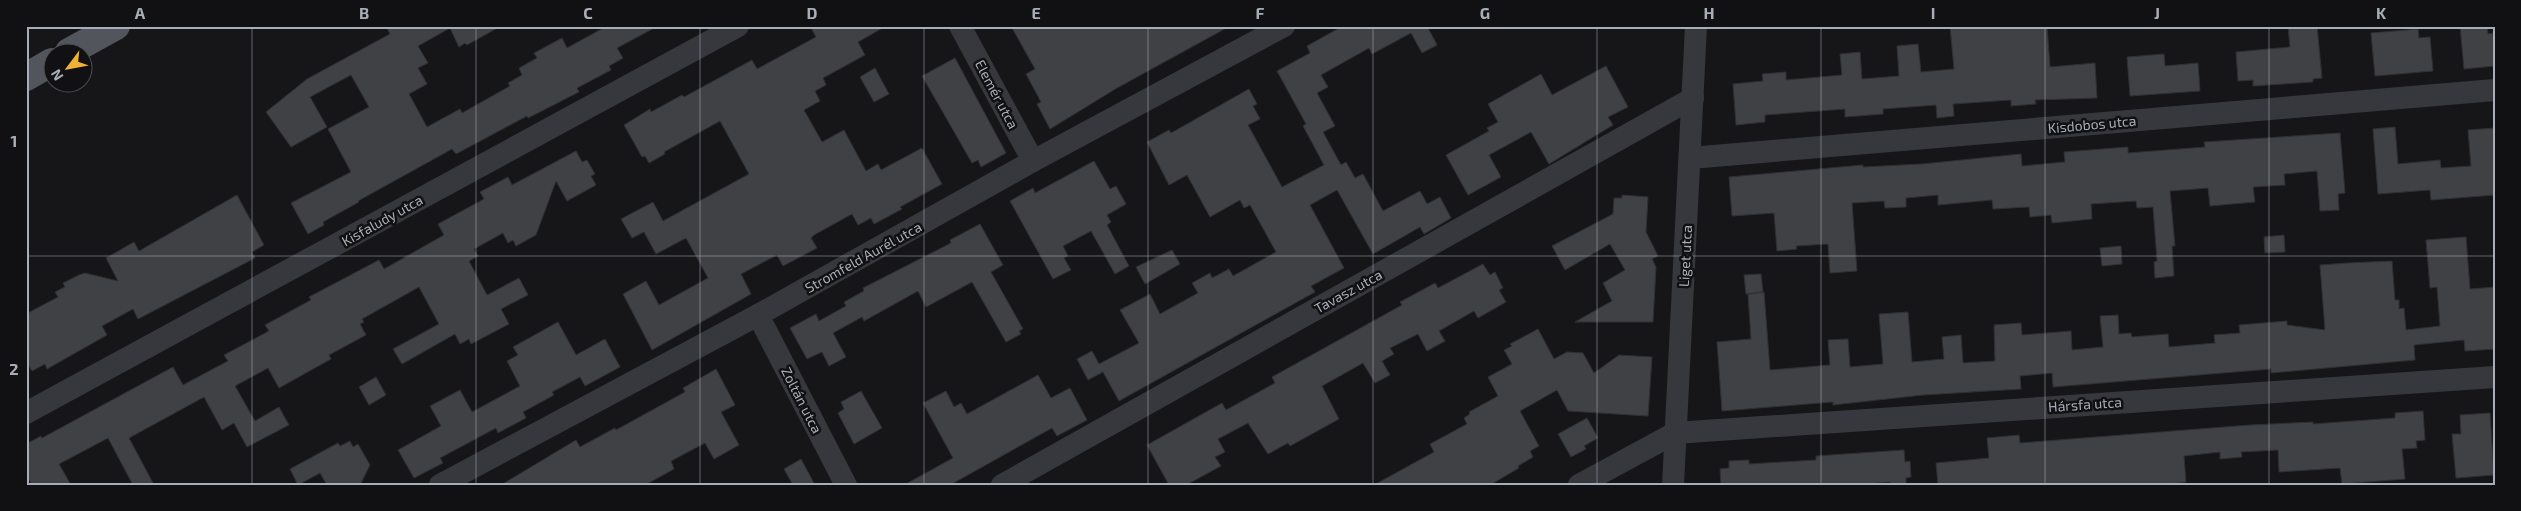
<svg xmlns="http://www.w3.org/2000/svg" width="2521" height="511" viewBox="0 0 2521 511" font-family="'Exo 2',sans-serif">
<rect width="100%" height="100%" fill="#161618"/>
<!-- building -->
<g fill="#404145" stroke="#303034">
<polygon points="386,26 501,26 467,45 465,43 459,47 450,28 418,46 428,63 418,68 427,84 409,94 427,127 460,109 462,113 510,86 508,83 522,75 519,68 537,58 534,53 562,38 567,48 607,26 658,26 617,48 623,58 609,66 611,70 577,88 579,92 528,118 527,116 456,154 452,149 358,201 359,202 323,222 324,225 308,234 291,203 351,172 328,129 369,107 351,75 310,97 327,127 291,147 266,112 307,79 390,34"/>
<polygon points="810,26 886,26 858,42 865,55 823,78 826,85 815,91 820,101 804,110 822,142 844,130 866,171 878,164 881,170 922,148 942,184 900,207 902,209 874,224 871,218 858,225 852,214 814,235 811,238 817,248 783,266 777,255 741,274 751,294 652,350 623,294 646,281 659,305 708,278 686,238 656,254 644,232 632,238 621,219 653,202 663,221 749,174 720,121 664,152 665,154 649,163 645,156 642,157 624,125 650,109 651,112 682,95 684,97 752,60 757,69 816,37"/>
<polygon points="1011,26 1230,26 1117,88 1050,129 1037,104 1041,102 1026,74 1035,69"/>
<polygon points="1343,26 1427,26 1437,45 1422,53 1411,33 1372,54 1369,48 1321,75 1328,87 1317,93 1335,126 1323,132 1341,165 1346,162 1355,178 1363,174 1383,211 1420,191 1427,204 1440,197 1451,218 1424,234 1420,227 1373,254 1337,190 1310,205 1344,268 1311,286 1315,292 1119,401 1103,372 1088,380 1077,359 1092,351 1099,364 1139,343 1120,310 1150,294 1160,314 1198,293 1192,283 1210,273 1212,278 1229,269 1233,276 1276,252 1250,205 1244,208 1240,200 1210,217 1187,175 1169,185 1147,142 1169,130 1171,133 1249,89 1257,104 1253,106 1260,119 1248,125 1282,187 1324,165 1303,126 1306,124 1277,71 1310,53 1307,46"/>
<polygon points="1950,26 2047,26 2050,67 2095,63 2097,98 2035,100 2036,104 2011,106 2011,100 1953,104 1954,116 1937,118 1936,105 1883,109 1883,114 1845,117 1845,109 1765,115 1765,122 1736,125 1733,84 1763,81 1762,74 1786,72 1786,80 1842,75 1840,54 1860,52 1862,79 1899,76 1897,46 1918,44 1921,72 1954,69"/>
<polygon points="2288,26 2317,26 2322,78 2313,79 2313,82 2253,86 2253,80 2238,81 2236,52 2290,47"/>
<polygon points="2460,26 2487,26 2488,34 2493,33 2495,66 2464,69"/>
<polygon points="2418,29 2419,38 2430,37 2433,71 2375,76 2371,33"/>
<polygon points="2164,54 2165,66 2198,63 2200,91 2130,96 2127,57"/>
<polygon points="955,58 1006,153 981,167 978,160 972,163 922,76"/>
<polygon points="1606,66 1628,107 1608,117 1613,125 1549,164 1531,132 1489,155 1501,177 1468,195 1446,155 1489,131 1487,128 1498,122 1488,104 1541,74 1552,95"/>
<polygon points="875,68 889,94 874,102 860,77"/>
<polygon points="2395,127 2398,164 2440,160 2441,168 2471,166 2468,130 2495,128 2495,195 2431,200 2430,190 2378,194 2373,129"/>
<polygon points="2340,133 2345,193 2338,194 2339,210 2320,211 2317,171 2284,174 2285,185 2253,187 2255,202 2210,206 2208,188 2170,191 2175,246 2172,246 2174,276 2155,278 2154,262 2157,261 2153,207 2137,208 2136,201 2091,204 2092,219 2052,223 2051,215 2030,217 2029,207 1993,209 1992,200 1938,205 1938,195 1906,198 1906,207 1885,208 1884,201 1852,203 1857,271 1830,273 1828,244 1796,246 1797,249 1777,251 1774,213 1732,216 1729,177 1863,165 1863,167 1922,164 2021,154 2022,166 2065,162 2064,152 2128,147 2128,153 2205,147 2204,142"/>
<polygon points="576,151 582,162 587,160 595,174 591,176 596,185 567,201 556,181 536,235 516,246 513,240 508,243 503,233 474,249 478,256 469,261 487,295 519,278 528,295 501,309 509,324 471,344 469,339 460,344 455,334 402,364 393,349 439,324 419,287 362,319 364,322 360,324 366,335 329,355 331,359 279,388 268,368 235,386 255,421 279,407 289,425 247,447 234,423 222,430 204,397 129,438 154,485 133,485 108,438 59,464 71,485 32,485 26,474 26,444 41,436 42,438 173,367 183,385 228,361 224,355 269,331 265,325 311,300 309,297 379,260 384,269 444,235 438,224 484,199 480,192 508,177 512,185"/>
<polygon points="1094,161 1110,189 1116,186 1126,204 1107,215 1111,222 1107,225 1129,266 1115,274 1091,231 1063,246 1068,256 1064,258 1071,270 1053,279 1010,201 1033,188 1035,193"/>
<polygon points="237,195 264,245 252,252 255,258 138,319 133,309 102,326 107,335 47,369 45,364 32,371 26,361 26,314 58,297 55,292 65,287 63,283 79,275 85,273 118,281 106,258 134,242 139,251"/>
<polygon points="1622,195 1648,197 1646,232 1658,256 1652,259 1656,267 1653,322 1575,322 1612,301 1603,283 1625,270 1610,244 1565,270 1552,246 1613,214 1614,198 1622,198"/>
<polygon points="980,224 1003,265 991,272 1023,329 1019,331 1021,334 1006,342 972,282 926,307 918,291 864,321 862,317 833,333 846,357 829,366 822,352 807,359 790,328 816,314 819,321 846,306 844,302 864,291 863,288 951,243 950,240"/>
<polygon points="2284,235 2285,252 2265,253 2264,237"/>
<polygon points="2466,237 2470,289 2495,287 2495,349 2465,351 2464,340 2414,345 2415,360 2271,373 2271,369 2053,387 2052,373 2020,376 2021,389 1923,395 1833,405 1833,402 1722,411 1717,342 1751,339 1748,294 1764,292 1770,370 1830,365 1828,340 1848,339 1850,367 1883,364 1879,314 1908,312 1912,362 1944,359 1942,337 1961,335 1963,363 1995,361 1994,325 2021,323 2022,335 2071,331 2072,350 2103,347 2100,316 2118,315 2119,334 2131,333 2132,337 2168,334 2169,347 2215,343 2214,335 2240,333 2239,325 2287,321 2287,325 2325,330 2320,265 2348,263 2392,261 2395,300 2399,300 2399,309 2404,308 2406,330 2440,326 2437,287 2430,288 2426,240"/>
<polygon points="2121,246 2122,264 2102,266 2100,248"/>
<polygon points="1172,250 1180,264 1145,284 1136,267"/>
<polygon points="1483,264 1490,275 1495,272 1503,288 1499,290 1506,302 1478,318 1474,311 1439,331 1445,341 1427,351 1418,334 1390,348 1394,354 1382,361 1390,375 1375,383 1363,363 1322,386 1339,419 1290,446 1288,443 1268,454 1248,423 1218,439 1225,452 1215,457 1221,466 1186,485 1169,485 1147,445 1222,403 1226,410 1275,383 1272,377 1402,305 1400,302 1435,283 1438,288"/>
<polygon points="1761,274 1763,292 1746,294 1744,275"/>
<polygon points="558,322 576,355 605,339 620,367 585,386 580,377 552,392 554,395 523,412 526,418 498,433 496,428 440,458 443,463 414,478 398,450 441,426 430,406 460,390 472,412 520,386 507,361 518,355 513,347"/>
<polygon points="1538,329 1554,359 1567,352 1583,353 1594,373 1619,355 1652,357 1648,416 1568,411 1557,390 1520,411 1539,446 1530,451 1533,457 1518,466 1519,468 1490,485 1374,485 1434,452 1430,444 1467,424 1464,418 1470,414 1469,412 1498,396 1488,377 1512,364 1504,350 1512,346 1510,344"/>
<polygon points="716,369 735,405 721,412 739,445 714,459 705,443 671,461 674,469 645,485 501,485 576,440 580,447 615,428 616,430 685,392 683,388"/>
<polygon points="1038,375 1051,398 1070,388 1087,420 1057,436 1052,428 950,485 904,485 953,458 923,403 946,391 954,407 961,403 967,414"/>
<polygon points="376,377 386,395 369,405 359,387"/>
<polygon points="861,391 882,428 854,444 838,413 844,409 841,402"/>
<polygon points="2423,411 2425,440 2416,441 2417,448 2402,449 2405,479 2342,484 2340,468 2279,472 2278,450 2241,452 2242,457 2220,459 2220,452 2184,456 2186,482 2162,485 1938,485 1936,463 1989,458 1987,438 2019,435 2020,443 2250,425 2313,422 2313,424 2395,418 2395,413"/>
<polygon points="2490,413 2494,475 2456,478 2452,434 2461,434 2460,415"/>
<polygon points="1587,418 1598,438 1584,446 1586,449 1571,457 1558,434"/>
<polygon points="350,441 353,447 358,444 370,465 360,485 327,485 320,473 298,485 290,469 338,443 340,446"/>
<polygon points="1904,450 1905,462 1910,461 1911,477 1906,478 1906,485 1890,485 1890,482 1853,485 1721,485 1720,469 1729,468 1729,461 1749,460 1749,464 1816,460 1816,456"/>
<polygon points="801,459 815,485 793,485 784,469"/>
</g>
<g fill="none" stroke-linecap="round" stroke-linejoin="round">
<!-- street -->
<g stroke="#37383d" stroke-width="22">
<polyline points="960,26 1033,161"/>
<polyline points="1690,158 2495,90"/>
<polyline points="758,315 846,485"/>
<polyline points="26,413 738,26"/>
<polyline points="440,485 758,315 1033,161 1284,26"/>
<polyline points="1002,485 1693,98"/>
<polyline points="1579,485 1675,433 2495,377"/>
<polyline points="1673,485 1696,26"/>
</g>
<!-- primary -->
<g stroke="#53555c" stroke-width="28">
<polyline points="69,52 116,26"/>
<polyline points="26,77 52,62"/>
</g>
</g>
<!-- grid -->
<path fill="none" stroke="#a8adb8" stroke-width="1" stroke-opacity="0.55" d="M252,26V485M476,26V485M700,26V485M924,26V485M1148,26V485M1373,26V485M1597,26V485M1821,26V485M2045,26V485M2269,26V485M26,256H2495"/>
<g text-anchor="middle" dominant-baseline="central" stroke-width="5" stroke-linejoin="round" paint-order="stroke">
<!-- street labels -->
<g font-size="14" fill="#a8adb8" stroke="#111113">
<text transform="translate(997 94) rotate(62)">Elemér utca</text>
<text transform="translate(2092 124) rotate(-5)">Kisdobos utca</text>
<text transform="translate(382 220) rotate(-29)">Kisfaludy utca</text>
<text transform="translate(1685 256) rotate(-87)">Liget utca</text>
<text transform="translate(863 257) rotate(-29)">Stromfeld Aurél utca</text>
<text transform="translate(1348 291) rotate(-29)">Tavasz utca</text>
<text transform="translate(802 400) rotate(63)">Zoltán utca</text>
<text transform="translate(2085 404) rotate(-4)">Hársfa utca</text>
</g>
</g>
<!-- border -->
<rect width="2521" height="511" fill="none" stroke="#111113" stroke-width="55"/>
<!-- north arrow -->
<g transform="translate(68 68) rotate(238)"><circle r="24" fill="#111113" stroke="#4d4f55"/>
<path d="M0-4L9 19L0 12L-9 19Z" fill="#f2b134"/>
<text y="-8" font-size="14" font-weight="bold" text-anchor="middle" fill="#a8adb8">N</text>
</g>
<rect x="28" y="28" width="2466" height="456" fill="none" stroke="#a8adb8" stroke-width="2"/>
<g font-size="16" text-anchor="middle" font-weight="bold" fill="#a8adb8">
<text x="140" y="19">A</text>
<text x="364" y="19">B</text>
<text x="588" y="19">C</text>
<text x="812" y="19">D</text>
<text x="1036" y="19">E</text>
<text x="1260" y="19">F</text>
<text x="1485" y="19">G</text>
<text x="1709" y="19">H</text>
<text x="1933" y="19">I</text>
<text x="2157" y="19">J</text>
<text x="2381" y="19">K</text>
<text x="14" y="147">1</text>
<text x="14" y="375">2</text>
</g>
</svg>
